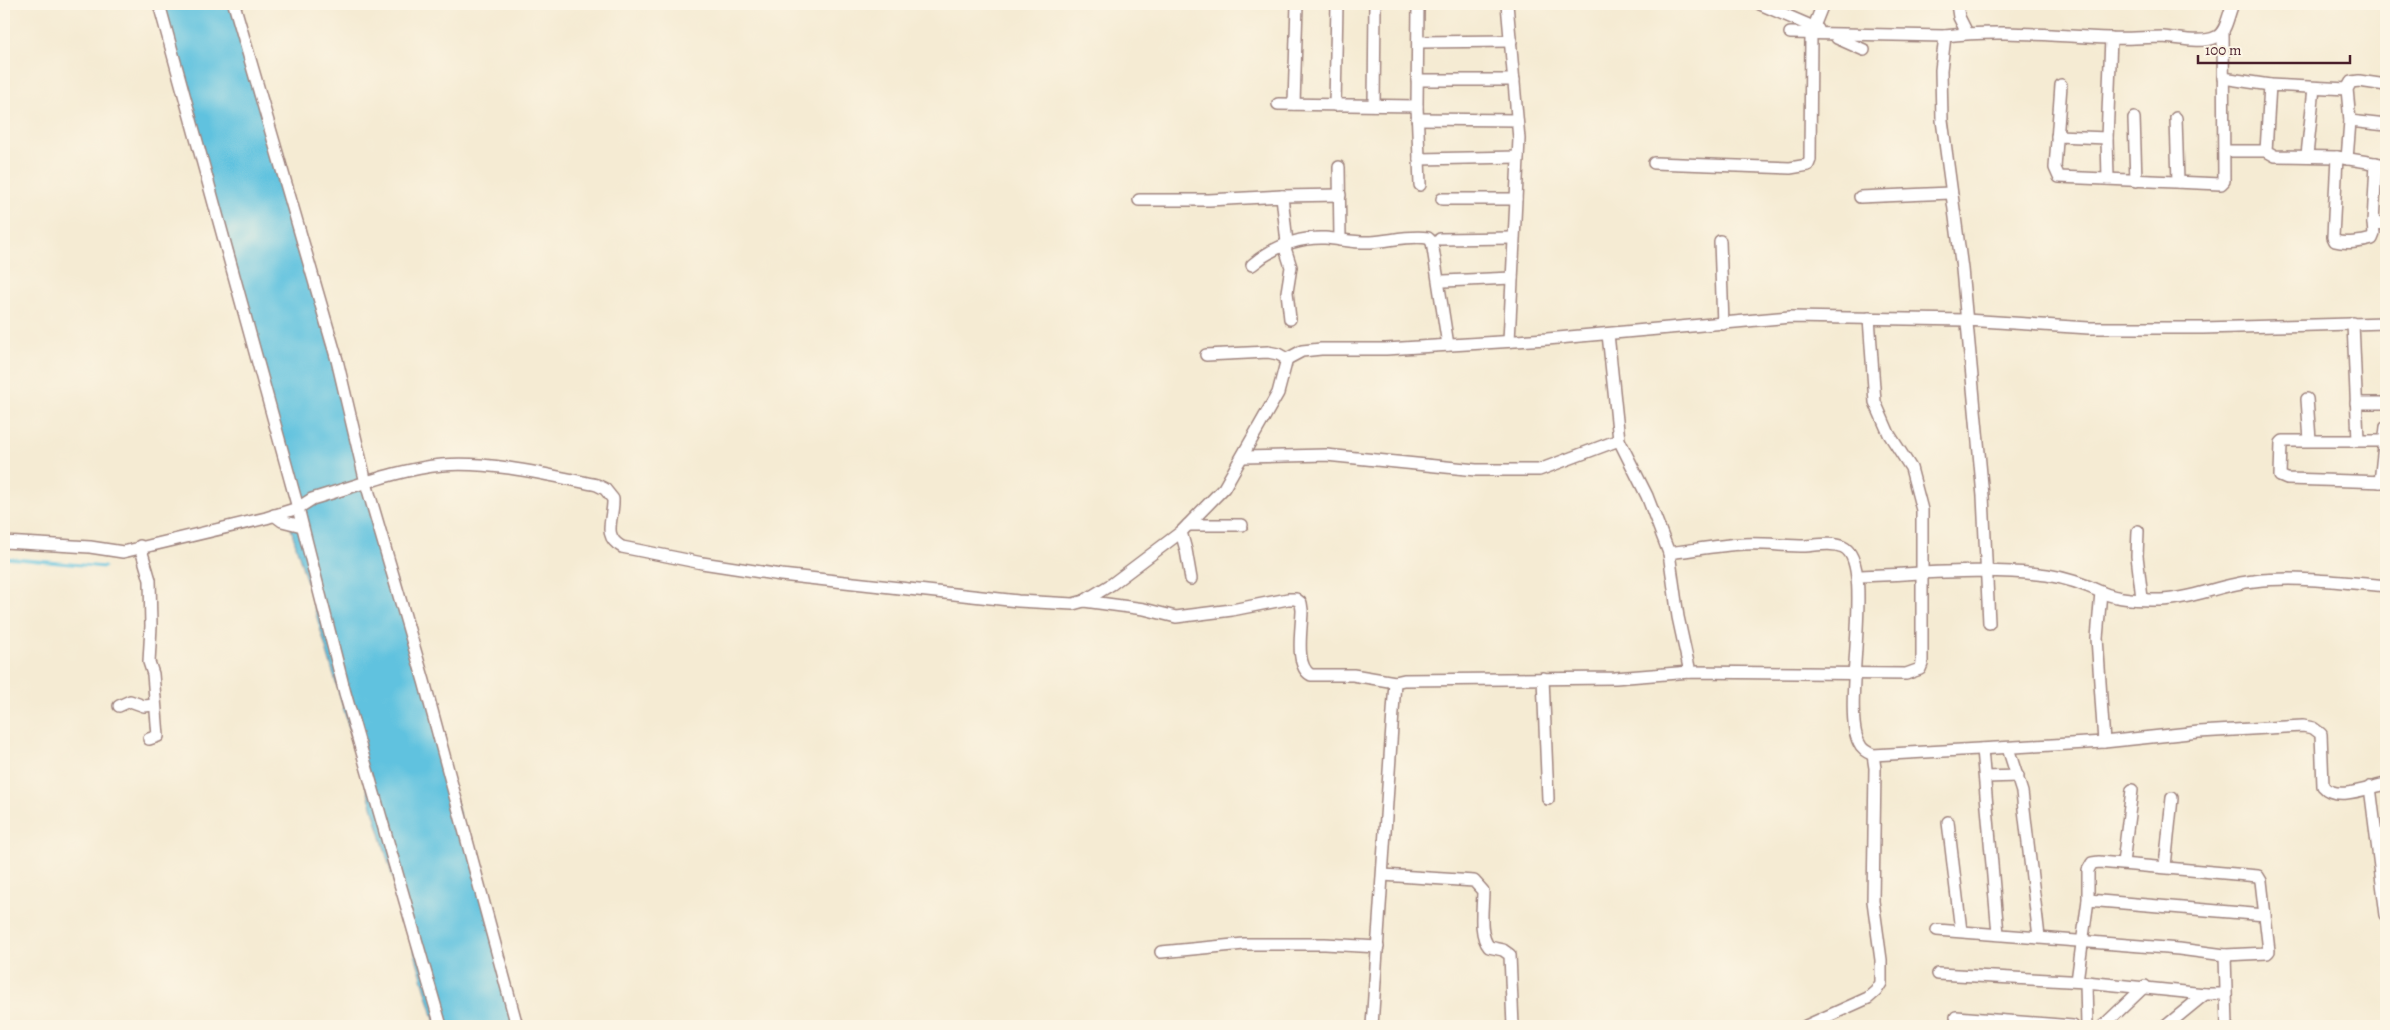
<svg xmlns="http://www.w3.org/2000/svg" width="2390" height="1030" viewBox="0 0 2390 1030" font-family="Alegreya,serif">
<rect width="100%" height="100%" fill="#fcf5e5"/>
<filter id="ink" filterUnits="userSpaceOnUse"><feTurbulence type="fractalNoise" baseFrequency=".02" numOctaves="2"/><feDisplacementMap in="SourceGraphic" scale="10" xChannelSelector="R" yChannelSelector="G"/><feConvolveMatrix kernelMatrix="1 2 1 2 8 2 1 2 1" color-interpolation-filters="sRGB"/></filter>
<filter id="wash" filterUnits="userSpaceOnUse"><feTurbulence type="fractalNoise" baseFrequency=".0096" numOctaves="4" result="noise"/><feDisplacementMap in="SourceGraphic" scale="20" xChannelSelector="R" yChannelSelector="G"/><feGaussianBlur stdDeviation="1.12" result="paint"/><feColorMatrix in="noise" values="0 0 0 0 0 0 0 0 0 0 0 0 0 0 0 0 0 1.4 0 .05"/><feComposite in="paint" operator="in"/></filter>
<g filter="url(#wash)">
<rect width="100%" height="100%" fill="#f5ebd3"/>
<!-- water -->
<polygon fill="#61c2df" stroke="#567085" points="158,4 235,4 518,1026 436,1026 290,525 298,508"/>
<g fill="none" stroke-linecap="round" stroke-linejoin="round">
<!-- stream -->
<polyline stroke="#61c2df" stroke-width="3" points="4,558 104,567"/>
</g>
</g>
<g filter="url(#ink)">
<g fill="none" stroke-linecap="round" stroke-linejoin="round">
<!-- minor casing -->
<g stroke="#a0857f" stroke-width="14">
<g id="minor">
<polyline points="159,4 298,508 345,693 441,1026"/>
<polyline points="234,4 337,360 366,483 424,681 517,1026"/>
<polyline points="1418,4 1417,106 1420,185"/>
<polyline points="1507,4 1519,139 1509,341"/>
<polyline points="1760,4 1818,29"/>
<polyline points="1957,4 1959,17 1967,33"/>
<polyline points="1790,33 1945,36"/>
<polyline points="1837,38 1864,50"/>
<polyline points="1418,42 1511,41"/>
<polyline points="2223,78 2270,85"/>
<polyline points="1417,80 1514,80"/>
<polyline points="2061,85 2055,168 2059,177 2221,184 2224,181 2223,31"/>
<polyline points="2386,85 2359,81 2351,82 2347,89 2350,121 2386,125"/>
<polyline points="1278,104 1417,106"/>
<polyline points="1294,104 1297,4"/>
<polyline points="1335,105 1337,4"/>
<polyline points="1374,105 1375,4"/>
<polyline points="2134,118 2136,181"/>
<polyline points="2176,118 2178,182"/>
<polyline points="1417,119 1517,120"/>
<polyline points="2057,136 2107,138"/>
<polyline points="2224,151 2266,151"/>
<polyline points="2307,155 2314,88"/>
<polyline points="2337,157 2275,156 2266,151 2270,85 2347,89"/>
<polyline points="1419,159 1518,157"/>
<polyline points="2347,159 2350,121"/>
<polyline points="1654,163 1790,168 1808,165 1810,160 1811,34 1823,4"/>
<path d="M2386,165L2337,157L2333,237L2335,241C2345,244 2362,242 2372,239L2374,234L2373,223L2386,224"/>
<polyline points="1339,167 1340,240"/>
<polyline points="2108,179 2107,138 2111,38"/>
<polyline points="1282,196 1340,195"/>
<polyline points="1860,197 1950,193"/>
<polyline points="1442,199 1516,199"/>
<polyline points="1139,200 1209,200 1282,196 1287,243"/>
<polyline points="2373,223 2376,163"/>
<polyline points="1440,239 1513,238"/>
<polyline points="1720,241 1723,324"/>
<polyline points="1284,245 1291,267 1287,292 1290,319"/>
<path d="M1252,265C1273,247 1297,237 1325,238C1340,239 1356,243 1371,242C1390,241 1409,235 1428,238L1432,242L1448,345"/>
<polyline points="1444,281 1512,278"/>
<polyline points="2353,323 2358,440"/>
<path d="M1608,334L1619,440L1647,496L1669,553C1694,550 1719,545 1744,544C1765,543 1785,546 1805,546C1818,545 1832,542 1843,547C1877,562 1840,708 1859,743C1862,750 1867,752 1873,755L1875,768L1873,901L1881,960V983L1876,991L1868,998L1806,1026"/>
<polyline points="1206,355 1268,352 1278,354 1287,359"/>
<polyline points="2307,399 2310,440"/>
<polyline points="2356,403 2386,403"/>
<polyline points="2386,441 2283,441 2281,443 2280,476 2287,479 2386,482"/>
<polyline points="1243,457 1326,455 1476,470 1539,470 1619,440"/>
<polyline points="2380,482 2386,427"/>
<polyline points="274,515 282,521 302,526"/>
<polyline points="1188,525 1242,525"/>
<polyline points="2138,531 2137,556 2142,598"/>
<polyline points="1181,532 1186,550 1191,579"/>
<path d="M4,542L90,547L123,552L266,518L298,508L312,499C353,487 400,469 442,465C492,461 548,475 597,485L605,489L613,499C614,518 601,536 622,547L702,563L781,575L1018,601L1073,604L1084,601L1112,584L1181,532L1224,488L1278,393L1287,359L1302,351L1321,349H1386L1547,339L1790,317L1966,320L2089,328H2203L2386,323"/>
<polyline points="140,546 150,580 151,626 149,662 153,674 158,736 149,739"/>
<polyline points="1669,553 1678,617 1690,672"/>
<path d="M1857,576C1920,574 1984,567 2047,575C2066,578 2084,584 2101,592C2118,600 2142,600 2161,600C2192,599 2222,584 2254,581C2296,576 2343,582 2386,586"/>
<polyline points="2101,592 2097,638 2104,742"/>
<path d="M1084,601L1144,609L1176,617L1232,610L1288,599H1296L1301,603L1302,610C1302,628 1294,666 1311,675H1353L1395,682"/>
<path d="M1989,623L1983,496L1962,269L1942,120L1941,70L1945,36C1999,29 2054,36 2109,38C2127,39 2145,37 2163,37C2178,38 2202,44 2216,37C2227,32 2228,14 2233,4"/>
<polyline points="1543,678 1548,799"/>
<polyline points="119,706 130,701 144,706 155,705"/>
<polyline points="2008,748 2022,792 2039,937"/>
<polyline points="1982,749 1998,934"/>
<path d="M1873,755L2104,742L2199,732L2303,726L2313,728L2321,734L2323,786C2336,802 2369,787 2386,784"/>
<polyline points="1985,777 2018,776"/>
<polyline points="2370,787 2386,915"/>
<polyline points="1948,822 1961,931"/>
<polyline points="2123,863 2132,790"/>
<polyline points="2165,866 2172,798"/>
<path d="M1383,875L1474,881L1483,891C1483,907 1478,934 1489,947L1503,950L1510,955L1513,1026"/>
<polyline points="2088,900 2265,915"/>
<polyline points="1937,930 2179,949 2225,955 2227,1026"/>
<polyline points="1161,952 1244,944 1325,944 1378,947"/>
<polyline points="1938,974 2086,982 2087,1026"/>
<polyline points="2077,981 2088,900 2088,870 2092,863 2099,862 2258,876 2261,881 2269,951 2267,953 2225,955"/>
<polyline points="2086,982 2205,994 2224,994"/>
<polyline points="1956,1017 2073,1026"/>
<polyline points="1372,1026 1395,682 1404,680 1615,678 1690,672 1906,674 1920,669 1922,664 1922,510 1911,468 1889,434 1875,402 1869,318"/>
<polyline points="2103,1026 2145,986"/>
<polyline points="2166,1026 2205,994"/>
</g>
</g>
<!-- minor -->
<use href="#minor" stroke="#fff" stroke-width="11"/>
</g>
</g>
<!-- margin -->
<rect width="2390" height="1030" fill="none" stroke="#fcf5e5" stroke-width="20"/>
<!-- scale -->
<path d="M2198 55v8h152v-8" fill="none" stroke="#4a1f2b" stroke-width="2.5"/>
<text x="2205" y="55" font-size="15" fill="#4a1f2b" stroke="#fcf5e5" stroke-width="4" paint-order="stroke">100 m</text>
</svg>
